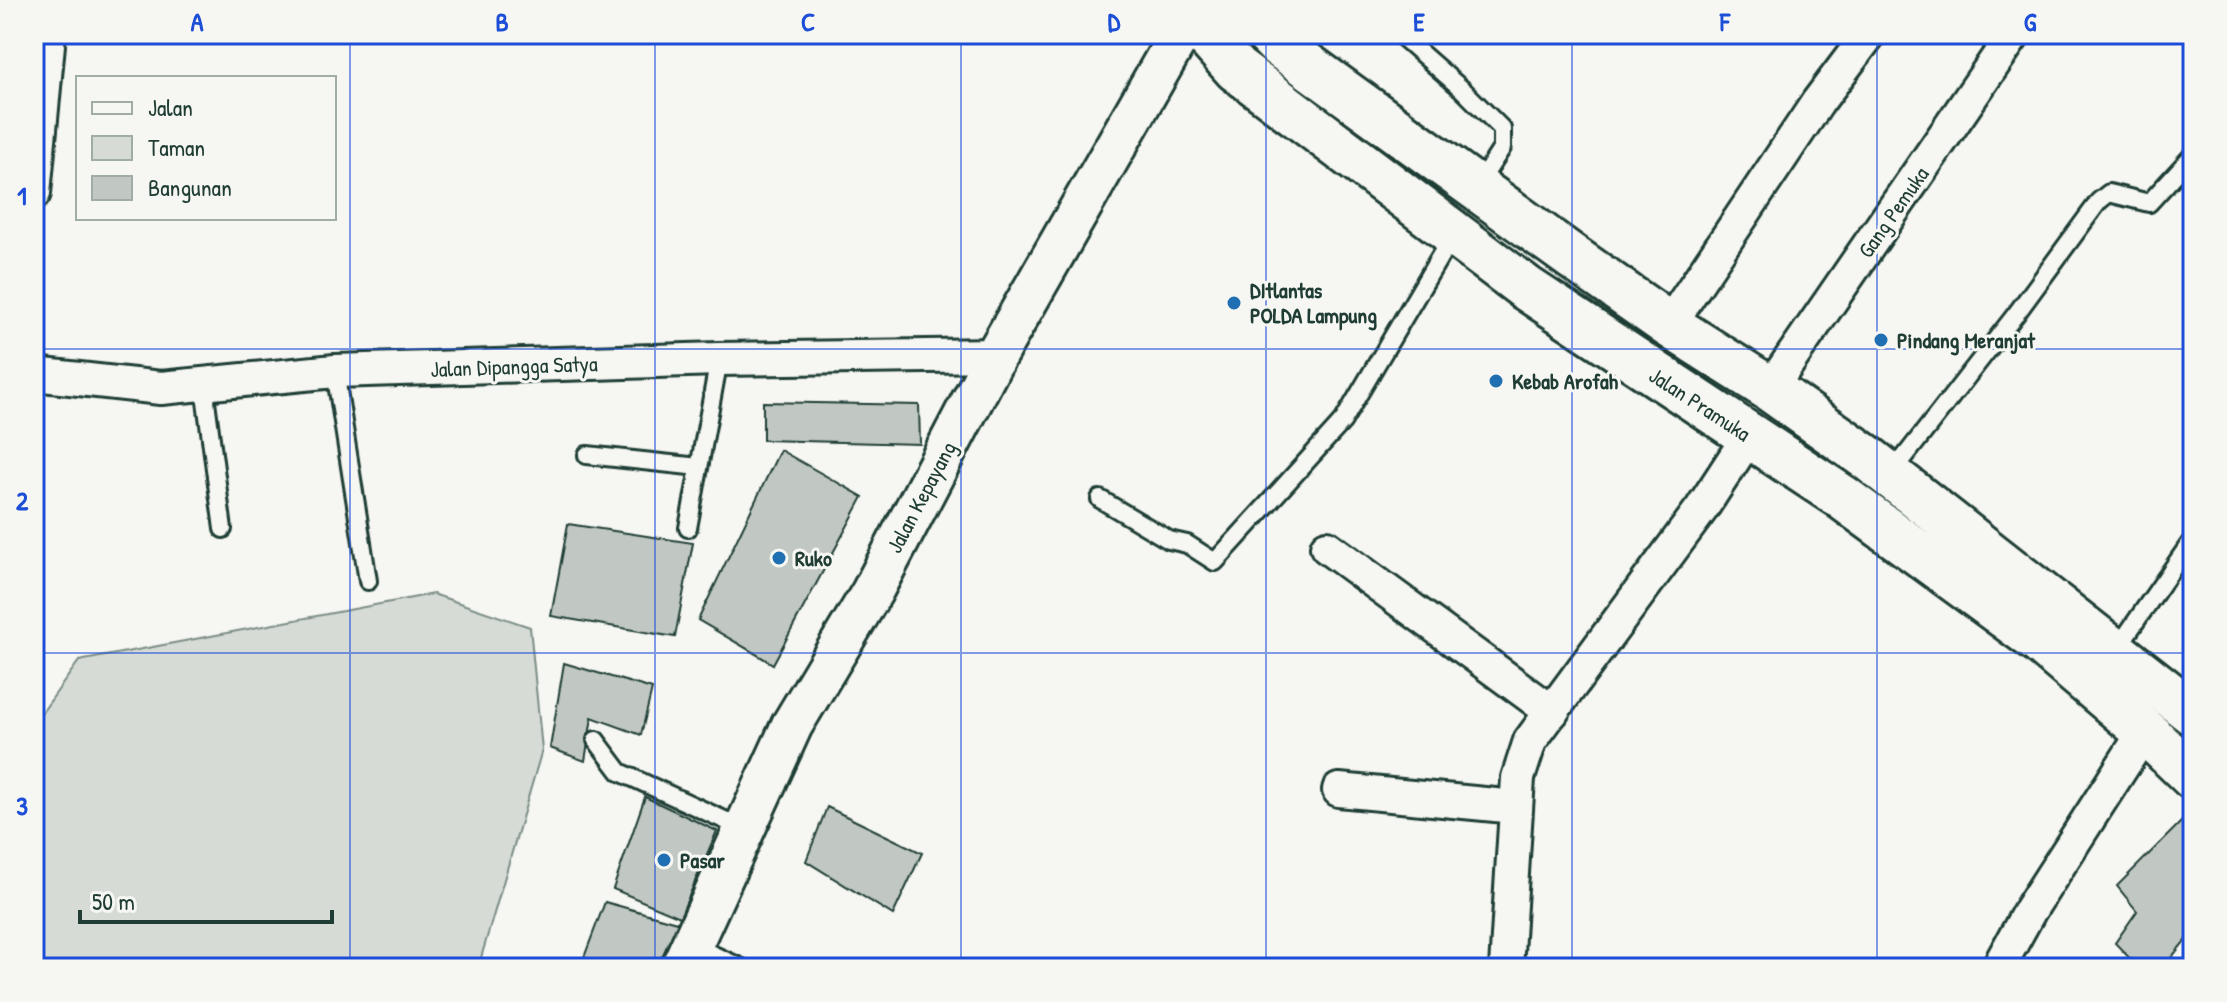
<svg xmlns="http://www.w3.org/2000/svg" width="2227" height="1002" viewBox="0 0 2227 1002" font-family="'Patrick Hand',sans-serif">
<rect width="100%" height="100%" fill="#f6f6f2"/>
<filter id="ink" filterUnits="userSpaceOnUse"><feTurbulence type="fractalNoise" baseFrequency=".0125" numOctaves="2"/><feDisplacementMap in="SourceGraphic" scale="16" xChannelSelector="R" yChannelSelector="G"/><feConvolveMatrix kernelMatrix="1 2 1 2 8 2 1 2 1" color-interpolation-filters="sRGB"/></filter>
<g filter="url(#ink)">
<!-- green -->
<polygon fill="#d6dbd6" stroke="#7a8c85" stroke-width="2" points="433,594 530,627 542,750 478,968 34,968 34,727 36,721 79,661"/>
<!-- building -->
<g fill="#c1c8c3" stroke="#1f3d34" stroke-width="2">
<polygon points="763,402 919,405 920,444 763,440"/>
<polygon points="780,450 863,497 773,664 698,620"/>
<polygon points="568,524 693,543 675,637 551,616"/>
<polygon points="564,663 652,689 641,735 592,717 585,761 550,748"/>
<polygon points="645,797 717,831 680,917 613,889"/>
<polygon points="827,807 922,853 893,915 806,861"/>
<polygon points="2189,814 2193,819 2193,931 2163,968 2139,968 2115,943 2137,911 2117,886"/>
<polygon points="605,902 680,923 660,968 580,968"/>
</g>
<g fill="none" stroke-linecap="round" stroke-linejoin="round">
<!-- service casing -->
<g stroke="#1f3d34" stroke-width="22">
<g id="service">
<polyline points="1399,34 1463,90 1502,129 1502,148 1478,185"/>
<polyline points="335,371 368,581"/>
<polyline points="209,382 206,401 223,529"/>
<polyline points="587,455 699,467"/>
<polyline points="1892,473 2016,314 2099,201 2109,193 2149,203 2191,157"/>
<polyline points="1100,499 1169,540 1187,544 1215,562 1343,421 1452,236"/>
<polyline points="688,528 719,359"/>
<polyline points="2116,650 2193,539"/>
<polyline points="596,740 620,772 744,829"/>
<polyline points="692,945 742,968"/>
</g>
</g>
<!-- minor casing -->
<g stroke="#1f3d34" stroke-width="38">
<g id="minor">
<polyline points="34,193 49,34"/>
<polyline points="1669,325 1818,102 1869,34"/>
<polyline points="34,374 161,388 335,371 719,359 996,355"/>
<polyline points="1770,389 2014,34"/>
<polyline points="1327,547 1552,712"/>
<polyline points="1339,790 1516,807"/>
<polyline points="1506,968 1518,778 1530,741 1702,508 1749,436"/>
<polyline points="1998,968 2030,910 2145,731"/>
</g>
</g>
<!-- tertiary casing -->
<g stroke="#1f3d34" stroke-width="46">
<polyline id="tertiary" points="681,968 792,725 872,592 996,355 1180,34"/>
</g>
<!-- primary casing -->
<g stroke="#1f3d34" stroke-width="50">
<g id="primary">
<polyline points="1205,34 1236,69 1526,288 1842,497 2040,642 2145,731 2193,777"/>
<polyline points="1268,34 1279,45 1572,257 1669,325 1770,389 1869,459 2193,713"/>
</g>
</g>
<!-- service -->
<use href="#service" stroke="#f6f6f2" stroke-width="16"/>
<!-- minor -->
<use href="#minor" stroke="#f6f6f2" stroke-width="32"/>
<!-- tertiary -->
<use href="#tertiary" stroke="#f6f6f2" stroke-width="40"/>
<!-- primary -->
<use href="#primary" stroke="#f6f6f2" stroke-width="44"/>
</g>
</g>
<!-- grid -->
<path fill="none" stroke="#1d4ed8" stroke-width="2" stroke-opacity="0.55" d="M350,34V968M655,34V968M961,34V968M1266,34V968M1572,34V968M1877,34V968M34,349H2193M34,653H2193"/>
<!-- markers -->
<g fill="#1f6fb2" stroke="#f6f6f2" stroke-width="3">
<circle cx="1234" cy="303" r="8"/>
<circle cx="1881" cy="340" r="8"/>
<circle cx="1496" cy="381" r="8"/>
<circle cx="779" cy="558" r="8"/>
<circle cx="664" cy="860" r="8"/>
</g>
<g text-anchor="middle" dominant-baseline="central" stroke-width="6" stroke-linejoin="round" paint-order="stroke">
<!-- street labels -->
<g font-size="22" fill="#1f3d34" stroke="#f6f6f2">
<text transform="translate(1893 212) rotate(-55)">Gang Pemuka</text>
<text transform="translate(514 366) rotate(-2)">Jalan Dipangga Satya</text>
<text transform="translate(1700 404) rotate(33)">Jalan Pramuka</text>
<text transform="translate(921 497) rotate(-62)">Jalan Kepayang</text>
</g>
<!-- poi labels -->
<g font-size="22" font-weight="bold" fill="#1f3d34" stroke="#f6f6f2" text-anchor="start">
<text x="1250" y="290">DItlantas<tspan x="1250" dy="25">POLDA Lampung</tspan></text>
<text x="1897" y="340">Pindang Meranjat</text>
<text x="1512" y="381">Kebab Arofah</text>
<text x="795" y="558">Ruko</text>
<text x="680" y="860">Pasar</text>
</g>
</g>
<!-- margin -->
<rect width="2227" height="1002" fill="none" stroke="#f6f6f2" stroke-width="88"/>
<!-- legend -->
<rect x="76" y="76" width="260" height="144" fill="#f6f6f2" stroke="#a0aca6" stroke-width="2"/>
<rect x="92" y="102" width="40" height="12" fill="#f6f6f2" stroke="#a0aca6" stroke-width="2"/>
<text x="148" y="116" font-size="24" fill="#1f3d34">Jalan</text>
<rect x="92" y="136" width="40" height="24" fill="#d6dbd6" stroke="#a0aca6" stroke-width="2"/>
<text x="148" y="156" font-size="24" fill="#1f3d34">Taman</text>
<rect x="92" y="176" width="40" height="24" fill="#c1c8c3" stroke="#a0aca6" stroke-width="2"/>
<text x="148" y="196" font-size="24" fill="#1f3d34">Bangunan</text>
<!-- scale -->
<path d="M80 910v12h252v-12" fill="none" stroke="#1f3d34" stroke-width="4"/>
<text x="92" y="910" font-size="24" fill="#1f3d34" stroke="#f6f6f2" stroke-width="6" paint-order="stroke">50 m</text>
<rect x="44" y="44" width="2139" height="914" fill="none" stroke="#1d4ed8" stroke-width="3"/>
<g font-size="26" text-anchor="middle" font-weight="bold" fill="#1d4ed8">
<text x="197" y="31">A</text>
<text x="502" y="31">B</text>
<text x="808" y="31">C</text>
<text x="1114" y="31">D</text>
<text x="1419" y="31">E</text>
<text x="1725" y="31">F</text>
<text x="2030" y="31">G</text>
<text x="22" y="205">1</text>
<text x="22" y="510">2</text>
<text x="22" y="815">3</text>
</g>
</svg>
